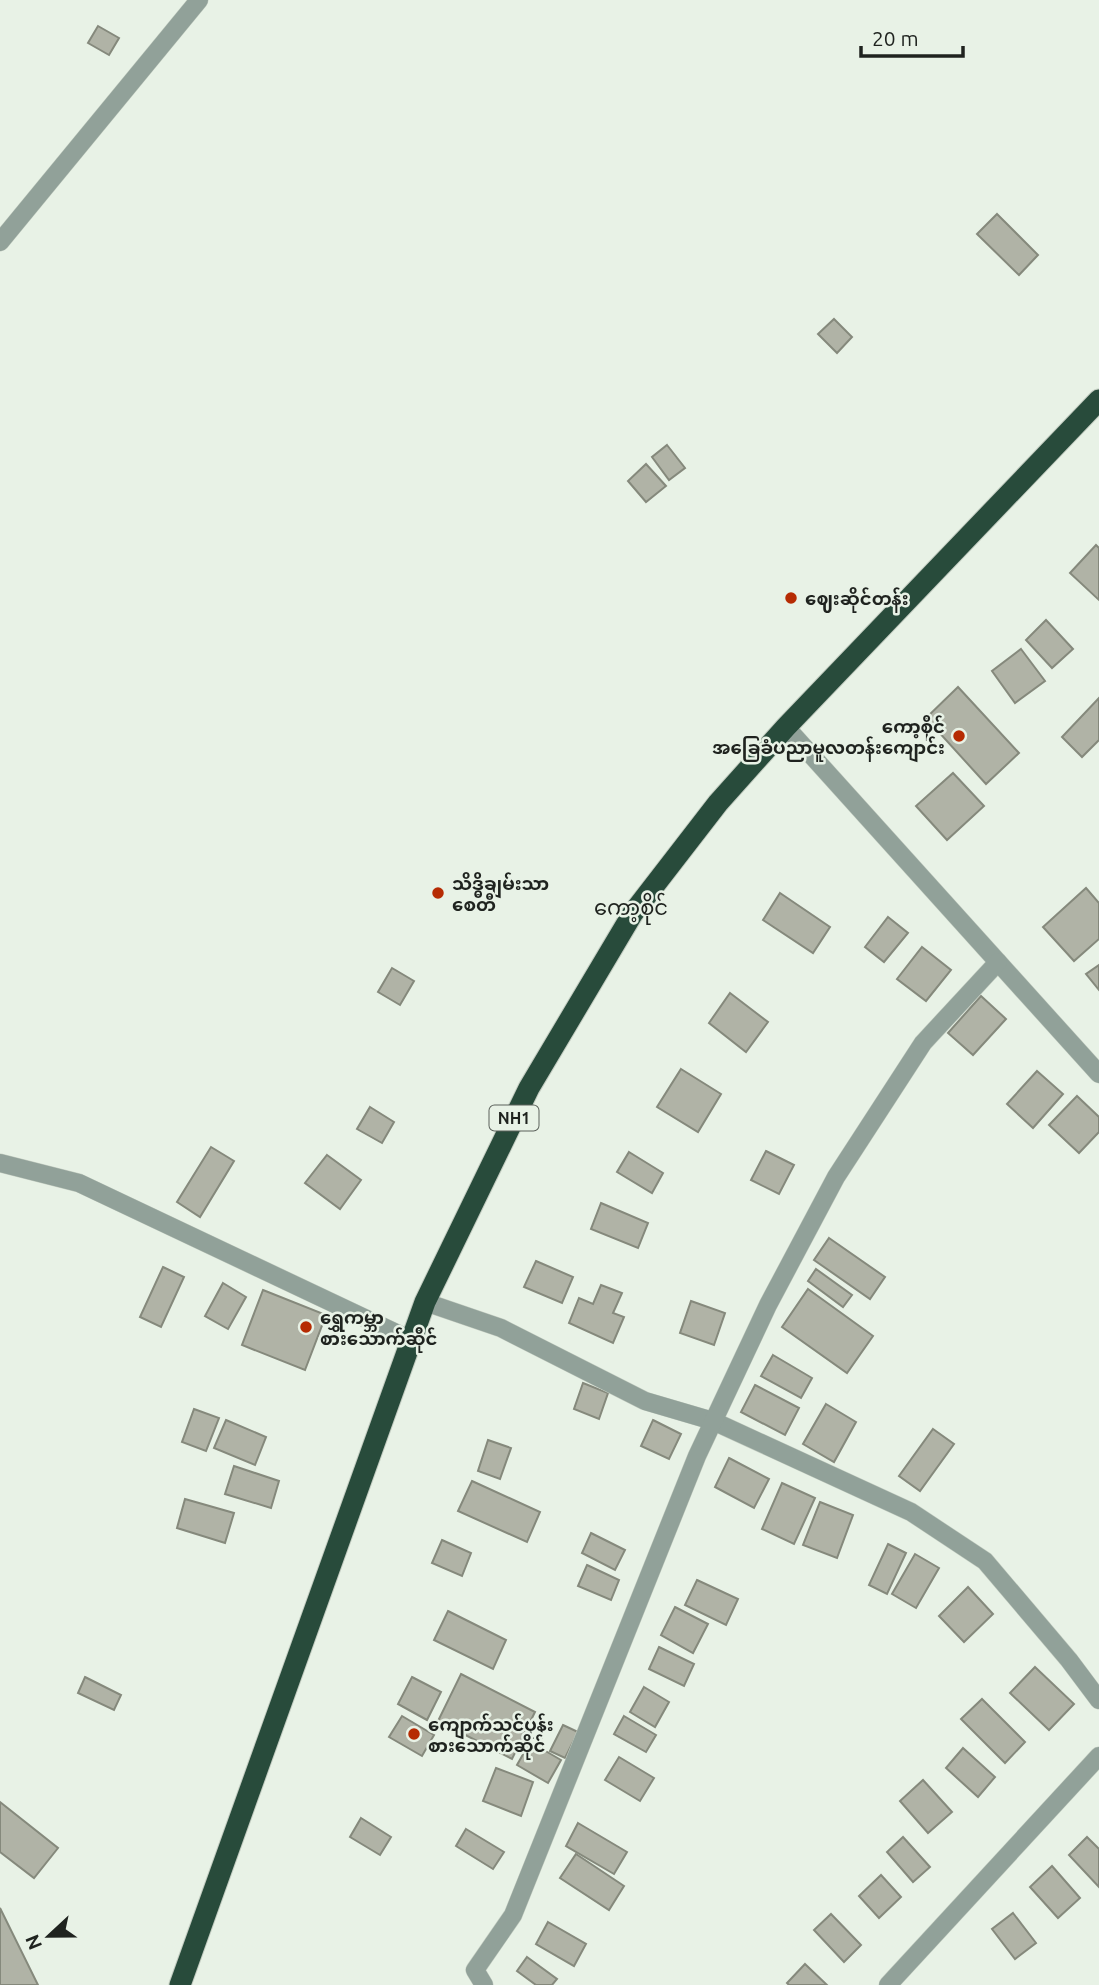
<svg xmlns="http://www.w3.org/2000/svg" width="1099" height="1985" viewBox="0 0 1099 1985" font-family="Ubuntu,'Noto Sans Myanmar',sans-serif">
<rect width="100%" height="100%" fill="#e8f2e6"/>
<!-- building -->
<g fill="#b0b3a6" stroke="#85897c" stroke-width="2">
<polygon points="98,26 119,38 109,55 88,43"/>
<polygon points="997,214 1038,255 1019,275 977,234"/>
<polygon points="834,319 852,337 837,353 818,334"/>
<polygon points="667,445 685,468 669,480 652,457"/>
<polygon points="646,464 666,486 646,502 628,481"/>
<polygon points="1096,545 1099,548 1099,600 1070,573"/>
<polygon points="1046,620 1073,649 1052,668 1026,640"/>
<polygon points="1021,649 1045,681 1015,703 992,671"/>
<polygon points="958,687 1019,753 986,784 926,718"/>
<polygon points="1099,698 1099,740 1082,757 1062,737"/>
<polygon points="953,773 984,806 947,840 916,806"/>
<polygon points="1086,888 1099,903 1099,939 1074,961 1043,927"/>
<polygon points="780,893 830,927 813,953 763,920"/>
<polygon points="888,917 908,933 884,962 865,947"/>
<polygon points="922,947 951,970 926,1001 897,979"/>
<polygon points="1099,965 1099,990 1086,974"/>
<polygon points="392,968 414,981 400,1005 378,992"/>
<polygon points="730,993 768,1022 746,1052 709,1023"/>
<polygon points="981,996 1006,1019 973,1055 948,1033"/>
<polygon points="681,1069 721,1094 698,1132 657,1107"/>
<polygon points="1037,1071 1063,1094 1033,1128 1007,1104"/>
<polygon points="1077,1096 1099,1117 1099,1132 1079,1153 1049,1125"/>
<polygon points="370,1107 394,1122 382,1143 357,1129"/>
<polygon points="211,1147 234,1161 200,1217 177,1202"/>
<polygon points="766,1151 794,1165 779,1194 751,1180"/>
<polygon points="629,1152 663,1173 652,1193 617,1172"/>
<polygon points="327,1155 361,1180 340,1209 305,1183"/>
<polygon points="601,1203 648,1223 638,1248 591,1229"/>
<polygon points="829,1238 885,1277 870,1299 814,1260"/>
<polygon points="536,1261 573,1277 562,1303 524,1287"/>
<polygon points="163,1267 184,1277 161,1327 140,1317"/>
<polygon points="816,1269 852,1295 843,1307 808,1281"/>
<polygon points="223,1283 246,1297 228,1329 205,1316"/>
<polygon points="601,1285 622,1293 613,1313 624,1317 613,1343 569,1323 579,1298 593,1304"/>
<polygon points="808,1289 873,1336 847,1373 782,1327"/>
<polygon points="263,1290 326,1315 305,1370 242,1345"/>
<polygon points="691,1301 725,1313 714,1345 680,1333"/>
<polygon points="773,1355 812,1378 801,1398 761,1376"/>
<polygon points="583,1383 608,1393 599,1419 574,1409"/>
<polygon points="755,1385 799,1408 785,1435 741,1412"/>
<polygon points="826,1404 856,1422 834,1462 803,1444"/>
<polygon points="194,1409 219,1418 206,1451 182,1442"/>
<polygon points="226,1420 266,1437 255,1465 214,1448"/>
<polygon points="653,1420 681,1434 669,1459 641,1446"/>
<polygon points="933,1429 954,1444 920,1491 899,1476"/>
<polygon points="488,1440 511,1448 500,1479 478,1471"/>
<polygon points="729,1458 769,1479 754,1508 715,1487"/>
<polygon points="234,1466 279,1481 271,1508 225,1494"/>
<polygon points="472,1481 540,1512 527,1542 458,1511"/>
<polygon points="782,1483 815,1498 794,1544 762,1529"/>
<polygon points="185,1499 234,1513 225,1543 177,1528"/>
<polygon points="820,1502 853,1515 837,1558 803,1545"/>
<polygon points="591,1533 625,1550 615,1570 582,1553"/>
<polygon points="442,1540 471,1553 462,1576 432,1563"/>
<polygon points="888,1544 906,1553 887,1594 869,1585"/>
<polygon points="915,1554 939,1568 916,1608 892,1594"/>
<polygon points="587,1565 619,1580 611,1600 578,1586"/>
<polygon points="697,1580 738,1599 726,1625 685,1605"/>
<polygon points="968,1587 993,1614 964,1642 939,1616"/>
<polygon points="675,1607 708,1624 693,1653 661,1635"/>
<polygon points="448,1611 506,1640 493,1669 434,1640"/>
<polygon points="659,1647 694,1664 684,1686 649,1669"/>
<polygon points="1035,1667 1074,1704 1049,1730 1010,1693"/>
<polygon points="461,1674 535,1712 512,1759 438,1721"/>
<polygon points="85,1677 121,1695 114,1710 78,1693"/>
<polygon points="412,1677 441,1692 427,1720 398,1704"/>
<polygon points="644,1687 669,1702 655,1727 630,1712"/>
<polygon points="982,1699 1025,1742 1005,1763 961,1719"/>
<polygon points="402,1716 434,1735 422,1756 389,1737"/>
<polygon points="624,1716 656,1735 646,1752 614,1734"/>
<polygon points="563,1725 578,1732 565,1758 550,1751"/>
<polygon points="530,1742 561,1760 548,1783 517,1765"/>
<polygon points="963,1748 995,1777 978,1797 946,1768"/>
<polygon points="619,1757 654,1778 640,1801 605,1780"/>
<polygon points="496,1768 533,1782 521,1816 483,1801"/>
<polygon points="923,1780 952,1812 928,1833 900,1801"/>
<polygon points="0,1802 58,1848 34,1878 0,1852"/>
<polygon points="361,1818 391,1837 380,1855 350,1837"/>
<polygon points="578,1823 627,1852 614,1874 566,1846"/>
<polygon points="466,1829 504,1852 493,1869 456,1846"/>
<polygon points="903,1837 930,1867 913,1882 887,1852"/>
<polygon points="1087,1837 1099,1849 1099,1887 1069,1855"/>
<polygon points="576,1854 624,1886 609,1910 560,1878"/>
<polygon points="1052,1866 1080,1898 1058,1918 1030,1887"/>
<polygon points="881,1875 901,1897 879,1918 859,1896"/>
<polygon points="0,1908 38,1985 0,1985"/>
<polygon points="1013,1913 1036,1943 1015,1959 992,1929"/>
<polygon points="831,1914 861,1945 844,1962 814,1930"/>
<polygon points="548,1922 586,1944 574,1966 536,1944"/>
<polygon points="527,1957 557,1979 552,1985 536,1985 517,1971"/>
<polygon points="805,1964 827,1985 789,1985 787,1983"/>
</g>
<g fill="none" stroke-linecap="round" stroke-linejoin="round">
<!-- minor casing -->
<g stroke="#c4cdc2" stroke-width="19">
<g id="minor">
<polyline points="0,242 199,0"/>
<polyline points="786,727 1099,1074"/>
<polyline points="0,1163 79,1183 411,1340"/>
<polyline points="425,1302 501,1328 645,1401 713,1421 911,1512 985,1561 1069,1660 1099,1700"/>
<polyline points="484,1985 475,1970 513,1915 697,1456 768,1305 836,1177 923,1043 998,962"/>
<polyline points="888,1985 1099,1756"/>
</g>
</g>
<!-- highway casing -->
<g stroke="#c4cdc2" stroke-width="23">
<polyline id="highway" points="180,1985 425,1302 529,1088 633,913 718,803 786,727 1099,400"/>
</g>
<!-- minor -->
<use href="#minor" stroke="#91a199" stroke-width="18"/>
<!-- highway -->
<use href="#highway" stroke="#284b3b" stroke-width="21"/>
</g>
<!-- markers -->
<g fill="#b62b03" stroke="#e8f2e6" stroke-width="2.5">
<circle cx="791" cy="598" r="7"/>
<circle cx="959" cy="736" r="7"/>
<circle cx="438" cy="893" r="7"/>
<circle cx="306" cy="1327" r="7"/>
<circle cx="414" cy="1734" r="7"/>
</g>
<g text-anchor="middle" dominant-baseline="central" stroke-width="5" stroke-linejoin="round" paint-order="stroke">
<!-- shield labels -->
<rect fill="#e8f2e6" stroke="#5b615b" stroke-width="2" x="489.5" y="1105.5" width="49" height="25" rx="5"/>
<g font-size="16" font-weight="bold" fill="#1f231f">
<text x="514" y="1118">NH1</text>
</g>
<!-- poi labels -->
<g font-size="18" font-weight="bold" fill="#1f231f" stroke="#e8f2e6" text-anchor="start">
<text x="805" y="598">ဈေးဆိုင်တန်း</text>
<text x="945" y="726" text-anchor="end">ကော့စိုင်<tspan x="945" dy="21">အခြေခံပညာမူလတန်းကျောင်း</tspan></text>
<text x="452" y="883">သိဒ္ဓိချမ်းသာ<tspan x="452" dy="21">စေတီ</tspan></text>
<text x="320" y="1317">ရွှေကမ္ဘာ<tspan x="320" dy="21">စားသောက်ဆိုင်</tspan></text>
<text x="428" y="1724">ကျောက်သင်ပုန်း<tspan x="428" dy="21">စားသောက်ဆိုင်</tspan></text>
</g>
<!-- quarter labels -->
<g font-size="21" fill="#1f231f" stroke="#e8f2e6">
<text x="631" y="907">ကော့စိုင်</text>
</g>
</g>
<!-- north arrow -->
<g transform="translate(49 1936) rotate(248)" stroke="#e8f2e6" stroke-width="5" paint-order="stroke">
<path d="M0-5L12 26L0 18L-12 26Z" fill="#1f231f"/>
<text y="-10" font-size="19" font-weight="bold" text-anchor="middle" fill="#1f231f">N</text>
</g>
<!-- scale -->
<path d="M861 46v10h102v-10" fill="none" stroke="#1f231f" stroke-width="3.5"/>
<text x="872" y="46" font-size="21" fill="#1f231f" stroke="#e8f2e6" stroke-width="5" paint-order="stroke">20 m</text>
</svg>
